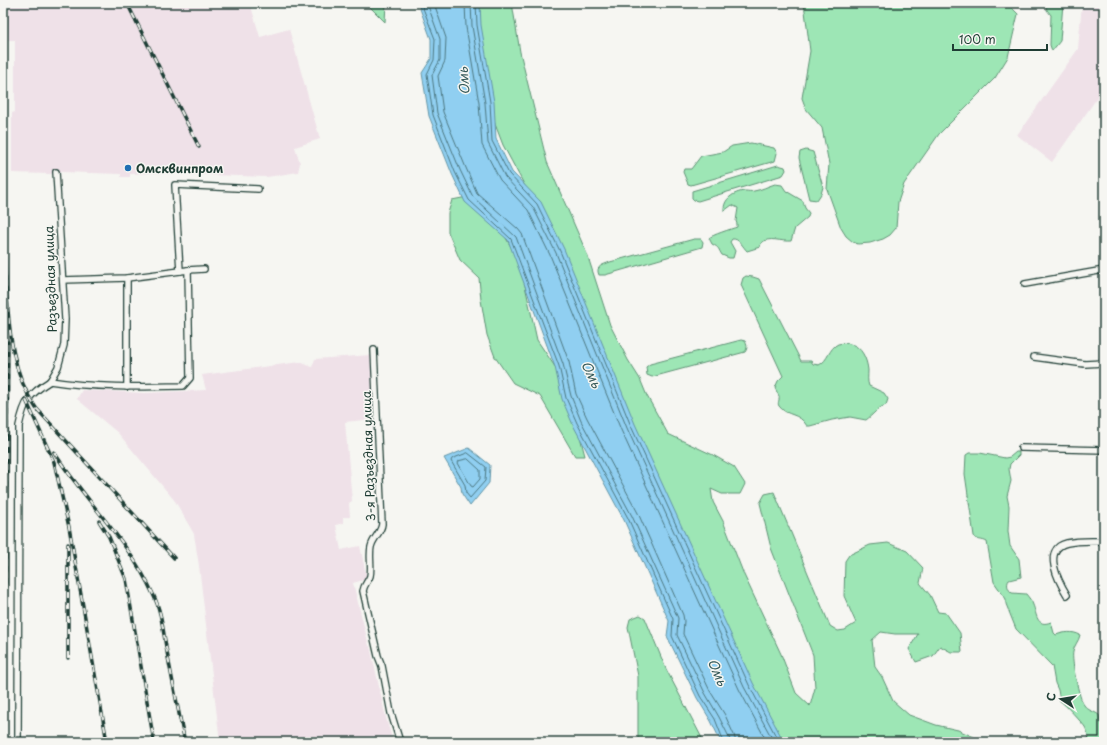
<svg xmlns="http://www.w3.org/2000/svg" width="1107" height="745" viewBox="0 0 1107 745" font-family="'Playpen Sans',sans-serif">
<rect width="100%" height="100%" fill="#f6f6f2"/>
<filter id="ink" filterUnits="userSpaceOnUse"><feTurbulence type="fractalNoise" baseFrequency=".025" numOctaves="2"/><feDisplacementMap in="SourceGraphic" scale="8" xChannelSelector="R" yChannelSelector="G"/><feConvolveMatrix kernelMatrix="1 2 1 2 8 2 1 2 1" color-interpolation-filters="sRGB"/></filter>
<g filter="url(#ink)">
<!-- built -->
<g fill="#efe1e8">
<polygon points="7,3 250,3 260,37 289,29 320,139 295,147 300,163 298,172 267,177 151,173 130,174 130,177 121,177 121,174 61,172 50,174 12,173 12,113 15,112 15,40 7,40"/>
<polygon points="1082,3 1104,3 1104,88 1052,162 1017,135 1078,49"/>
<polygon points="371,355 373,419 345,422 352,501 349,503 350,517 343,517 343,523 336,525 341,550 360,546 367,579 353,583 369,646 370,646 386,718 393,742 220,742 199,566 194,534 175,501 118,433 77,399 82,390 145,393 206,390 202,375 300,362 312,367 315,359"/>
</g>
<!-- green -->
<g fill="#9de6b5" stroke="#5e9274">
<polygon points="366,3 386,3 385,22"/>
<polygon points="476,3 512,3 520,52 547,162 587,254 610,325 628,360 640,379 647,396 668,434 713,455 734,467 745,484 740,494 722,494 711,489 713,502 723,521 744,575 781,654 796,693 810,706 815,688 813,655 771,548 760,503 765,494 774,492 830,626 838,631 845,630 856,623 844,596 845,561 849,555 870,545 888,543 907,551 923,568 920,583 930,595 938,612 946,613 960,633 962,652 951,652 940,646 933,656 916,662 909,649 918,634 895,634 881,632 872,640 875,667 882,677 893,701 909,715 936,725 958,730 974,737 979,742 775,742 543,220 503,145 490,111"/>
<polygon points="804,3 1007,3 1018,14 1008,57 995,78 939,134 904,184 898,202 896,228 890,235 883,239 870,243 858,244 853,242 846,236 841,228 827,189 829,164 822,128 806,109 802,98 810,51"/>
<polygon points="1045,3 1063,3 1060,41 1052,51 1050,45 1051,15 1047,10"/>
<polygon points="751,143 774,148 777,153 775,161 691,185 688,184 683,172 684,169 691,169 701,156 723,152 732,146"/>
<polygon points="806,150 813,152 823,187 821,194 817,200 809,199 799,158 800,152"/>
<polygon points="778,165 785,167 786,170 783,175 698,201 694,200 692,198 692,191"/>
<path d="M775,184L782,185L786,191L803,201L805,208L809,213L808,217L795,228L791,241C781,242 769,236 761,243L760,247L747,251C743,247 739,238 732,239L730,242L735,251L733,258H729L722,255C718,249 720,248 712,244L709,238C712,235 731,229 737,227V224L736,221L738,208L732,205L724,211C723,199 734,192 745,191C748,191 751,192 754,191C761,190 768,186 775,184Z"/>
<polygon points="467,197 497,222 520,263 537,340 562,377 573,409 585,456 575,456 540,396 513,383 495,357 487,335 481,300 479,278 460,260 448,232 448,213 452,200"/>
<path d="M694,239H701L703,242L702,247L605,275H599C595,266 603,265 610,262Z"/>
<path d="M746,276L753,277L759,279L801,361H811L813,364L819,365C828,361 829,348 838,344C842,343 847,343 850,344C862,346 867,360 868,370C868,376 867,381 869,386L884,393L888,399L886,405C877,408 873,415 866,420L850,417L832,420L810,426H807C799,412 787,417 779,406C777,403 780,400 779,396C778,393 776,391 775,388L778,381L783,376L741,285L743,278Z"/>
<path d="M741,340L745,341C747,345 748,348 745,352L652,377L647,375L646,367L650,364Z"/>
<path d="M1016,452H1019V455L1010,464L1009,469L1011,481L1007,496L1009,506L1008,531L1010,546L1019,559L1021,577L1009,580C1006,584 1008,590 1012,593L1026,594C1029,598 1032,601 1033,605C1037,614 1036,628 1051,622L1054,633L1056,635C1064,632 1073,631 1080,635C1079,641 1074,645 1073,652C1071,660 1079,699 1084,705C1088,711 1094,711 1099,715L1100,721L1104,729V742H1091C1087,737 1088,732 1085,727C1084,725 1063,702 1060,701L1058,690L1055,683L1052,666L1016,629L1006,604V599L994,582L987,542C982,539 977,541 974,536L965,474L966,455L969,453H980L1005,458L1010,457Z"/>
<polygon points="640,615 645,618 666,669 704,742 638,742 638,676 628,627 630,619"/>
</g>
<!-- water -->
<g fill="#90cff1" stroke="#6395a5">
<polygon points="412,3 480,3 481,25 494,102 496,139 512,172 541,202 564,249 635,424 753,683 784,742 721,742 711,721 697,698 667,636 669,621 624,520 573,425 562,399 555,367 508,240 465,202 452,174 429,116 422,73 431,59 431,39 419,6"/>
<polygon points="469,448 490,465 489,483 470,506 462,494 461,487 444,458"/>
</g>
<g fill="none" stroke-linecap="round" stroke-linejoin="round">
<!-- shore -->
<g stroke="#4c7780" stroke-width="1">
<polyline points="421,3 435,39 434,60 427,74 433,115 455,172 469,200 511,239 559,366 566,398 577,423 628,518 673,619 672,636 700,696 715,719 724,742"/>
<polyline points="427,3 440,39 440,60 432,75 437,113 460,170 473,197 516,237 563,364 571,396 581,421 632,516 678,618 677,635 705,693 719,717 729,737 730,742"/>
<polyline points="434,3 446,38 445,61 438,76 443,112 466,168 477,193 518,229 522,234 569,362 576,394 587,418 638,513 683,615 684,621 683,634 710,691 725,715 734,735 736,742"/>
<polyline points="465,3 466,27 479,103 482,145 500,180 528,210 550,255 621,430 739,689 767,742"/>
<polyline points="471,3 472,26 485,103 488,143 505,177 533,207 556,253 627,428 744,687 774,742"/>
<polyline points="476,3 477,25 490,102 492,141 509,174 537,204 560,251 631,426 749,685 779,742"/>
<polygon points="468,453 486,467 485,481 470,498 466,493 465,485 451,461 452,459"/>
<polygon points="468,459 480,470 480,479 473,487 471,486 458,463 459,461"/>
</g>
<!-- minor casing -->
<g stroke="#1f3d34" stroke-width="8">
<g id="minor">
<polyline points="180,271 175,185 258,189"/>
<polyline points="63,280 127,278 188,270 204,269"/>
<polyline points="1025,284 1104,270"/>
<path d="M374,350L382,524C381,533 373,538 371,547C369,556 372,567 370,576C368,582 364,584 363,591L378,656L382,666L391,713L400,742"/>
<polyline points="1034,357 1085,364 1104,363"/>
<path d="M50,381C94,388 139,387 183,386L190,378L188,270"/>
<polyline points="50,381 58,367 64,345 65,319 56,172"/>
<polyline points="127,387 127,278"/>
<polyline points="1021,448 1104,450"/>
<path d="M1067,595C1059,582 1041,549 1067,543C1079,540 1092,541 1104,541"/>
<path d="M18,742L19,426C24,402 29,394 50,381"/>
</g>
</g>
<!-- minor -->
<use href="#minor" stroke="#f6f6f2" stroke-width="5.5"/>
<!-- rail casing -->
<g stroke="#1f3d34" stroke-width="3.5">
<g id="rail">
<polyline points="127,3 199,147"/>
<path d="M3,162C3,203 4,244 6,284C9,327 11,372 36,408L174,558"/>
<polyline points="3,165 6,3"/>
<polyline points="26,400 54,462 69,527 107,742"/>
<path d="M54,452C85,501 129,541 153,594C161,610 163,629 166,647C172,678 178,710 185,742"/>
<polyline points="99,521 109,537 126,579 154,742"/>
<polyline points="68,544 68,658"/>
<polyline points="5,650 8,342"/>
</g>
</g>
<!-- rail -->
<use href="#rail" stroke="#f6f6f2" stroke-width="2" stroke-dasharray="6" stroke-linecap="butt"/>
</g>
</g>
<!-- markers -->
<circle fill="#1f6fb2" stroke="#f6f6f2" stroke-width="1.5" cx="128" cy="168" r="4"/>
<g text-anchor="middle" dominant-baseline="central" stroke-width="3" stroke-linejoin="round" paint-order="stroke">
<!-- poi labels -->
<g font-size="12" font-weight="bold" fill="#1f3d34" stroke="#f6f6f2" text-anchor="start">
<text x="136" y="168">Омсквинпром</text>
</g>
<!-- street labels -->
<g font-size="12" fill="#1f3d34" stroke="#f6f6f2">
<text transform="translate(50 279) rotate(-92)">Разъездная улица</text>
<text transform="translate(368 456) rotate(-92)">3-я Разъездная улица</text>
</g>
<!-- water labels -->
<g font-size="13" font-style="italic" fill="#365a5a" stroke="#f6f6f2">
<text transform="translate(463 81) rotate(-94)">Омь</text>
<text transform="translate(592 374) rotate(65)">Омь</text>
<text transform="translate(718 672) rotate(67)">Омь</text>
</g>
</g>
<!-- margin -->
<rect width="1107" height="745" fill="none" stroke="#f6f6f2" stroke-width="16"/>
<rect x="8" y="8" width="1091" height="729" fill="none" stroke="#1f3d34" stroke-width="1.5" filter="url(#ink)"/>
<!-- north arrow -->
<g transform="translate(1061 699) rotate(282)" stroke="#f6f6f2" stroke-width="3" paint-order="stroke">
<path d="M0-3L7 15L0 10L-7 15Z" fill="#1f3d34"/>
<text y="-6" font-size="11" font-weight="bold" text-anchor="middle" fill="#1f3d34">С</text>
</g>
<!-- scale -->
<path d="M953 44v6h94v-6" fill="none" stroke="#1f3d34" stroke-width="2"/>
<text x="959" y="44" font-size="12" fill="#1f3d34" stroke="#f6f6f2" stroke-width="3" paint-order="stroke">100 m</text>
</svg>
